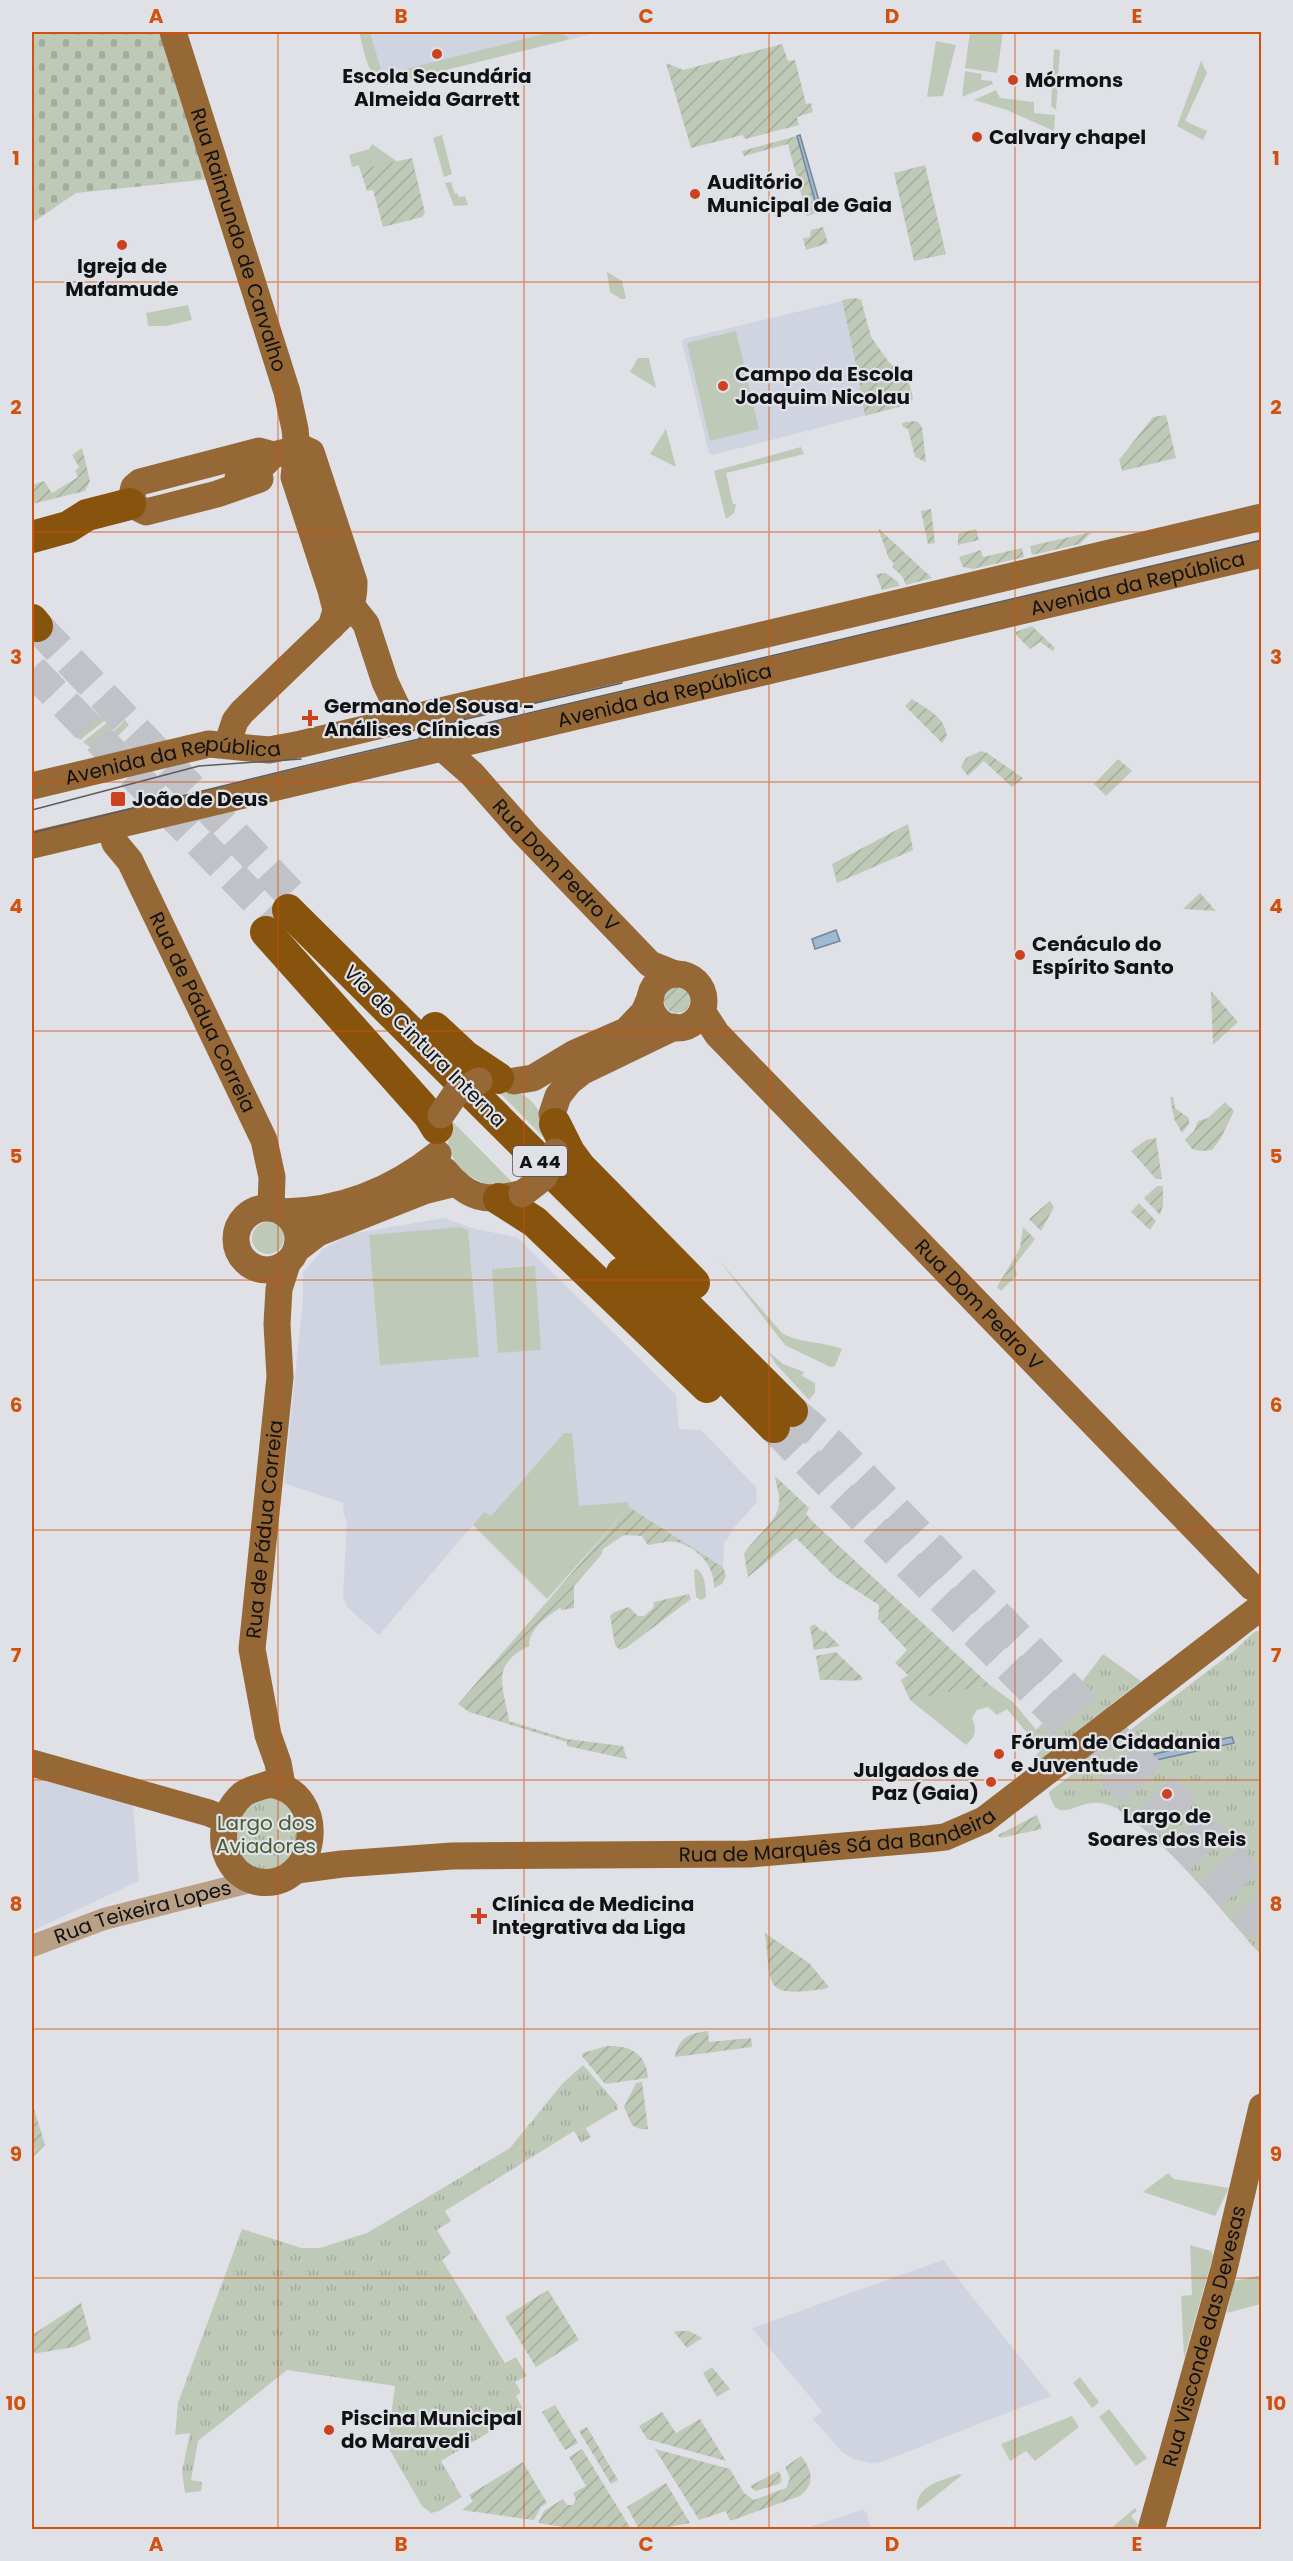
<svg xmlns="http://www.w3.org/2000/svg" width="1293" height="2561" viewBox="0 0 1293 2561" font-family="Poppins,sans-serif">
<defs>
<pattern id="cemetery-stones" width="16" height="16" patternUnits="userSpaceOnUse" patternTransform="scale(1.5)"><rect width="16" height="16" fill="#bfc9b8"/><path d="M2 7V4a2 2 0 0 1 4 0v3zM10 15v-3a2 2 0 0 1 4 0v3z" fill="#a3ac9d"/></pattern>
<pattern id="park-tufts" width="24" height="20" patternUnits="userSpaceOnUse" patternTransform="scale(1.5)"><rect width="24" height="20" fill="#bfc9b8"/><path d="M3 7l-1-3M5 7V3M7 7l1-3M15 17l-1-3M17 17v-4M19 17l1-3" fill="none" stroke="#a3ac9d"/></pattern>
<pattern id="garden-furrows" width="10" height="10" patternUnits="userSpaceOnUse" patternTransform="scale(1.5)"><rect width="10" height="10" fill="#bfc9b8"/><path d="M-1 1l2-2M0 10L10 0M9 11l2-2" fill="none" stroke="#a3ac9d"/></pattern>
</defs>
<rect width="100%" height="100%" fill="#dfe1e7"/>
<!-- built -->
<g fill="#d0d4e1">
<polygon points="359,32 600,32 385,85 380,83 370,69"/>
<polygon points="855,298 861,300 871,337 888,361 908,380 913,398 909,404 760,443 712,455 709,453 682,342 683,339"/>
<polygon points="444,1218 475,1229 517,1237 676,1395 679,1429 701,1430 756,1487 757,1502 733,1529 724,1544 723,1567 629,1507 486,1538 473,1525 379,1635 347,1607 343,1597 347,1522 343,1512 344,1503 284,1483 303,1299 303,1273 323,1249 351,1234"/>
<polygon points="32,1777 133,1805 139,1881 32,1931"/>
<polygon points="943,2260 1051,2396 881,2462 870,2463 853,2459 841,2451 813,2419 822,2411 752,2328"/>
<polygon points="862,2510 867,2513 868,2520 873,2529 813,2529 812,2526"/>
</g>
<!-- grass -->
<g fill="#bfc9b8">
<path d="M359,32H370L382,73L386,74L552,32H560L570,39L385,85C367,78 364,48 359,32Z"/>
<polygon points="970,32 1003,32 997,73 965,68"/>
<polygon points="936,41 956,45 943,96 927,97"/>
<polygon points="1054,49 1060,50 1056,110 1051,106"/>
<polygon points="1201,61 1207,73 1185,121 1207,131 1203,140 1177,126"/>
<polygon points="965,71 982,74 981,80 992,81 993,84 962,97"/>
<polygon points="996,90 1000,98 1034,102 1034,113 1055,115 1054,131 1007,110 974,100"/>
<polygon points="442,135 452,174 444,177 433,138"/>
<polygon points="372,144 398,162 366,169 365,164 352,167 349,155 369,149"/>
<polygon points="451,182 455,194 457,193 459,197 465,196 468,205 454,206 445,183"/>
<polygon points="607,272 622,281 626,299 621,299 610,292"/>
<polygon points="188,305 192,320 166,326 148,326 146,313"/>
<polygon points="736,331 759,429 710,441 687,343"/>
<polygon points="638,358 649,358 656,388 630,372"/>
<polygon points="666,429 676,467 650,454"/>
<polygon points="801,447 804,454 726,473 733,504 736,504 734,513 726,519 714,471"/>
<polygon points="111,703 117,711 80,740 77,737"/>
<polygon points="119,713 123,717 91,748 83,742"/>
<polygon points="125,720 129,725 105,749 94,751"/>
<path d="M495,1088C530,1091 542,1105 546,1140Z"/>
<polygon points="451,1120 513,1183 489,1186 458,1170 448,1145"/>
<circle cx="268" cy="1238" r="16"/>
<polygon points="460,1227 468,1230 479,1357 380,1365 369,1235"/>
<path d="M718,1259L782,1333C801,1344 822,1341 842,1349L835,1366L830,1367L785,1345Z"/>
<polygon points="535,1266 541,1350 498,1353 492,1269"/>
<polygon points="768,1351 783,1364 804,1372 802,1376 815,1383 815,1393 809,1400 775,1363"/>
<polygon points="564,1433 572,1433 579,1506 628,1502 629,1507 547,1599 473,1525 484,1512 491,1516"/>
<path d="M697,1569C706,1576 705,1587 706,1597L701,1600L696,1597L694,1570Z"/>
<path d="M991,1686L1013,1702L1053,1750L1037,1762L1033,1758L1041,1750L1007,1709L997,1715L988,1707L977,1710L972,1718C977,1731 976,1736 966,1745L910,1700L924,1694Z"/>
<polygon points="1168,2173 1174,2179 1229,2188 1215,2216 1143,2192"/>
<polygon points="1190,2245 1211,2251 1213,2256 1184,2358 1181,2296 1192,2295"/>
<polygon points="1261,2275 1261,2304 1227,2313 1234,2281"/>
<polygon points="1080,2377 1099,2402 1092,2408 1073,2383"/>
<polygon points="1109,2409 1147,2458 1136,2466 1099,2417"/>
<polygon points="1072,2416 1079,2427 1035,2461 1026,2451 1010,2461 1001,2444"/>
<path d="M959,2474L962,2475L917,2511C915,2485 939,2482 959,2474Z"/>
<polygon points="1135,2508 1137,2511 1131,2516 1138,2524 1136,2529 1110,2529"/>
</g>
<!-- cemetery -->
<polygon fill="url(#cemetery-stones)" points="32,32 161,32 210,179 76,193 32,223"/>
<!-- park -->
<g fill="url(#park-tufts)">
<path d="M1261,1630V1955C1218,1907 1177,1853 1125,1814C1114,1806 1104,1802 1091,1803C1071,1806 1056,1823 1049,1792L1234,1651L1254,1632Z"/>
<polygon points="1103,1654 1141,1681 1053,1750 1036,1730 1081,1683"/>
<polygon points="272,1794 298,1815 296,1853 275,1872 243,1866 232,1830 241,1808"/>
<polygon points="583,2065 617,2104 618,2109 586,2128 591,2137 581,2143 574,2131 445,2211 451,2221 437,2230 451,2253 442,2260 505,2363 516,2357 527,2376 515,2382 521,2392 516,2396 524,2411 441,2461 462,2497 439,2511 431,2513 422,2506 387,2445 395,2386 287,2370 198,2441 191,2480 202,2482 201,2491 185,2493 182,2471 190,2433 175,2435 178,2403 242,2229 301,2248 320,2248 367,2233 510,2148 562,2084"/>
</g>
<!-- garden -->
<g fill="url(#garden-furrows)">
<polygon points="782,44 788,61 795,60 806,104 811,103 813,112 797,117 799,125 745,139 743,135 691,148 666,63 683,70"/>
<polygon points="797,136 818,212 807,216 788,144 744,156 742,151"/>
<polygon points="412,158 425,213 422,217 383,227 373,190 367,191 359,166 365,164 367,168"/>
<polygon points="925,165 946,254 914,261 894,173"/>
<polygon points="823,227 828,243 806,250 803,238 810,237 811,230"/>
<polygon points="855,298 861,300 871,337 888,361 908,380 913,398 909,404 865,416 856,364 842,300"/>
<polygon points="1166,415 1176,458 1122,471 1119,460 1153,417"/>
<polygon points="912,421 918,422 922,427 926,462 915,457 908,429 903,427 902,423"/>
<polygon points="82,448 90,481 85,491 32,504 32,485 44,481 52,493 78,477 75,471 79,467 72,455"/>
<polygon points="931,509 935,543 928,544 921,511"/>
<polygon points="878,528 932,578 906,585 902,576 892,567 894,563 889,559"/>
<polygon points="976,529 979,540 958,545 958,534"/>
<polygon points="1092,532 1080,544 1032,555 1030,546"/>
<polygon points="1022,548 1024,557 973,569 963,567 959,557 981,550 983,557"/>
<polygon points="886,573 898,582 899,586 882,590 876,574"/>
<polygon points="1032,626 1055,648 1053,651 1040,642 1030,649 1017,636 1015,632"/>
<path d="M912,699C927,709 945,717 947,736L942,743L905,706Z"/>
<polygon points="981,751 987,753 1023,778 1012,787 984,761 968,776 961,767 966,758"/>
<polygon points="1118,759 1132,771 1106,796 1094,784"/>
<polygon points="908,824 913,850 837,883 832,864"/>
<polygon points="1200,893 1216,911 1183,909"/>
<circle cx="677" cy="1000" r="13"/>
<polygon points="1211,991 1238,1022 1213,1045"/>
<polygon points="1170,1097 1173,1097 1175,1108 1189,1118 1189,1124 1182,1133 1174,1119"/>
<polygon points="1225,1102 1234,1111 1221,1138 1212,1150 1202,1151 1192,1149 1185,1140 1194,1131 1198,1121 1208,1118"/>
<polygon points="1156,1138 1162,1179 1156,1179 1131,1151 1146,1140"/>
<polygon points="1157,1186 1163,1186 1163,1205 1160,1215 1144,1198"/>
<polygon points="1050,1201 1054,1207 1041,1231 1029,1219"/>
<polygon points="1139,1203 1156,1221 1150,1230 1131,1212"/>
<polygon points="1023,1227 1035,1239 1014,1266 1017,1275 1001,1291 997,1287 1020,1248"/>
<path d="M775,1476L809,1508L806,1514L814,1523L991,1686L939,1693L937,1699L924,1694L910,1700L901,1680L908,1675L895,1663L907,1650L878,1619L879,1605L834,1576L796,1538L748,1577L744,1554C754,1537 777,1523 779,1504C780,1495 776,1485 775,1476Z"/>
<path d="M629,1507L723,1567L726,1576L722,1584L714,1588C715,1566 698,1548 677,1542C669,1540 656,1544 648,1545L642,1536L624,1535L603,1549L602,1554L574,1586V1608L562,1610L560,1608C546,1617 529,1629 529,1646C490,1665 503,1685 509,1721L567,1739L623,1746L627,1759L567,1746V1742L469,1712L458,1704Z"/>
<polygon points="689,1594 691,1599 626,1648 620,1650 615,1645 610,1616 614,1612 629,1607 638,1616 644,1616 653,1608 654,1602"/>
<polygon points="814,1624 823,1632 825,1631 840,1646 814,1650 810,1627"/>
<path d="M836,1652L862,1677V1680C847,1682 835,1679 820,1680L816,1656Z"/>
<polygon points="1037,1815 1042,1829 1000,1838 998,1835"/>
<path d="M765,1933L809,1963L829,1987L825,1989C762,1997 772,1989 765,1933Z"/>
<path d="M708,2031L709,2042L751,2038L752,2047L675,2057C678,2037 691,2033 708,2031Z"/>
<path d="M607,2046C630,2045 646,2053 648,2078L605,2084L582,2056L583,2053Z"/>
<polygon points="642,2082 648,2129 640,2129 632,2125 624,2107 636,2083"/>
<polygon points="32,2102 45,2145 32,2158"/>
<polygon points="548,2290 579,2340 536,2367 505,2317"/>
<polygon points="81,2303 91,2339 74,2347 32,2354 32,2335"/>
<polygon points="678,2331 689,2331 702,2338 687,2348 674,2332"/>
<polygon points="712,2367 730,2389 717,2397 703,2373"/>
<polygon points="555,2405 578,2443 565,2450 542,2412"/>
<polygon points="662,2412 676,2433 700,2419 726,2461 647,2439 639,2426"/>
<polygon points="587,2427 618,2480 611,2484 579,2431"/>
<polygon points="582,2449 631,2529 576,2529 538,2523 544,2511 563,2499 567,2505 573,2505 576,2499 573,2493 586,2486 569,2457"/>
<path d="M655,2449L730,2469L744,2493L754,2500L786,2488L790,2478L785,2467L801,2456C812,2470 816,2484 800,2496L730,2521L726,2511L699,2520Z"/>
<polygon points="523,2462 547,2503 541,2507 534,2520 462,2510 473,2501 469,2495"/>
<polygon points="779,2471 782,2480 779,2484 755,2491 750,2486"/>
<polygon points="666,2483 690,2523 657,2529 639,2529 627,2507"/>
</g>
<!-- water -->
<g fill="#9fb9d0" stroke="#748798" stroke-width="1.5">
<polygon points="800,135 822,211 818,212 797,136"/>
<polygon points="836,930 840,941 815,949 812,939"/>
<polygon points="1232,1737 1234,1743 1156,1760 1154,1754"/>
</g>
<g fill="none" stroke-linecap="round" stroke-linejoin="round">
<!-- highway-tunnel -->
<g stroke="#c0c2c7" stroke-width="32" stroke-dasharray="32 16" stroke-linecap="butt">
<polyline points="37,626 297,901"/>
<polyline points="32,670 276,921"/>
<polyline points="792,1411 833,1446 1213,1839 1262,1895"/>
<polyline points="774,1427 1194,1855 1262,1928"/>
</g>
<!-- minor -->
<path stroke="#b9a086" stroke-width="22" id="s1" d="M32,1946L104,1919L254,1881"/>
<!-- major -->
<g stroke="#956836" stroke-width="27">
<path id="s2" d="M173,32L287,392L295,429L297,449L294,477L331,590L336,610L331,627"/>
<polyline points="130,504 146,512 217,494 260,479"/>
<polyline points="130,504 134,487 140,482 259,451 273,455"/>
<polyline points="347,590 351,605 366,624 385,682 403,720"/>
<path id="s3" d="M432,739L472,774L525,834L650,964L675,974"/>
<path d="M227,745L235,721L242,712L345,613C353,603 354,595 354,582L311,452L302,448L273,455L263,465L238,478"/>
<path id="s4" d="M32,786L209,744L269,750L301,744L1262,517"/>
<path id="s5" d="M110,827L115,843L130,861L264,1140L272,1177L271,1208"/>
<path id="s6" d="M32,845L1262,554"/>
<circle cx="677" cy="1001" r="27"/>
<path id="s7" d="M702,1011L717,1034L1252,1587L1262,1592"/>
<polyline points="514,1081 533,1078 573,1054 626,1031 644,1012 651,996"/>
<polyline points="552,1114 558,1096 569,1082 583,1071 674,1027"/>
<path d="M445,1171C467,1198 486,1203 519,1194"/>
<circle cx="267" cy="1239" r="31"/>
<path d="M283,1212C342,1211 392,1191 438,1154"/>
<polyline points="297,1249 318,1233 424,1191 456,1183"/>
<polyline points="32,1763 209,1813 226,1820"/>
<path d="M269,1784C331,1791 319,1890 259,1882C248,1880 239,1875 232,1865C217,1843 223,1811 243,1794C250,1789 261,1787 269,1784Z"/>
<path id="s8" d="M282,1785L278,1763L268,1735L252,1649L280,1377L277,1324L279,1289L287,1264"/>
<path id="s9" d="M297,1870L342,1864L452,1856L749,1854L927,1839L945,1837L984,1820L1262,1606"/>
<path id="s10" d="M1151,2530L1224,2269L1262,2107"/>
</g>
<!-- highway -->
<g stroke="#87530d" stroke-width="32">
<polyline points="32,537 68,527 87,515 130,504"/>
<polyline points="32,620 37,626"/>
<polyline points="288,910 792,1411"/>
<polyline points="266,932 429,1115 437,1128"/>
<polyline points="435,1028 465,1056 498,1078"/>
<polyline points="555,1124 569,1152 580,1167 694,1283"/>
<polyline points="499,1199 535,1222 707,1387"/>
<polyline points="622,1273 774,1427"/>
</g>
<!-- tram -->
<g stroke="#5a5c5f" stroke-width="1.5">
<polyline points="449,723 622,683"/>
<polyline points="32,810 199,766 301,759"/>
<polyline points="32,833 300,767 1262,540"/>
</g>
<!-- major-bridge -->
<g stroke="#956836" stroke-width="27">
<polyline points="441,1115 456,1093 479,1081"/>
<polyline points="522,1194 544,1177 555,1152"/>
</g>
</g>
<!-- grid -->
<path fill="none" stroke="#d2520d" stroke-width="1.5" stroke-opacity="0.55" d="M278,32V2530M524,32V2530M769,32V2530M1015,32V2530M32,282H1262M32,532H1262M32,782H1262M32,1031H1262M32,1280H1262M32,1530H1262M32,1780H1262M32,2029H1262M32,2278H1262"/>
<!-- markers -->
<g fill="#cc4220" stroke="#dfe1e7" stroke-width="2">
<circle cx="437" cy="54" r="6"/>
<circle cx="1013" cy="80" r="6"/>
<circle cx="977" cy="137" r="6"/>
<circle cx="695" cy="194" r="6"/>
<circle cx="122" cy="245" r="6"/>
<circle cx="723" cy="386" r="6"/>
<path d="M307 709h6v6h6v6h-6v6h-6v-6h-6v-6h6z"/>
<rect x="110" y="791" width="16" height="16" rx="3"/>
<circle cx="1020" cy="955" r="6"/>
<circle cx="999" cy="1754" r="6"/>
<circle cx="991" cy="1782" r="6"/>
<circle cx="1167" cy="1794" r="6"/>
<path d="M476 1907h6v6h6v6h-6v6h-6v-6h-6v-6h6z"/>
<circle cx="329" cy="2430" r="6"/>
</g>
<g text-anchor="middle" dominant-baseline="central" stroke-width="4.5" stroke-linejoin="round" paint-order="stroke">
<!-- shield labels -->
<rect fill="#dfe1e7" stroke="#4f5053" stroke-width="1.5" x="513" y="1146" width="54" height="30" rx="4.5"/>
<g font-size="18" font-weight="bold" fill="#111214">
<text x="540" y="1161">A 44</text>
</g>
<!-- poi labels -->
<g font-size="20" font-weight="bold" fill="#111214" stroke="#dfe1e7" text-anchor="start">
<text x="437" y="76" text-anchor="middle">Escola Secundária<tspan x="437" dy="23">Almeida Garrett</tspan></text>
<text x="1025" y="80">Mórmons</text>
<text x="989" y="137">Calvary chapel</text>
<text x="707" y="182">Auditório<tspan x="707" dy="23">Municipal de Gaia</tspan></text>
<text x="122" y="266" text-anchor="middle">Igreja de<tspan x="122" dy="23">Mafamude</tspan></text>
<text x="735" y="374">Campo da Escola<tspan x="735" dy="23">Joaquim Nicolau</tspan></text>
<text x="324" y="706">Germano de Sousa -<tspan x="324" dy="23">Análises Clínicas</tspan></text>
<text x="132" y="799">João de Deus</text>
<text x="1032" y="944">Cenáculo do<tspan x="1032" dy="23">Espírito Santo</tspan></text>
<text x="1011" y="1742">Fórum de Cidadania<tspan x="1011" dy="23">e Juventude</tspan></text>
<text x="979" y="1770" text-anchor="end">Julgados de<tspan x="979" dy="23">Paz (Gaia)</tspan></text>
<text x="1167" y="1816" text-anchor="middle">Largo de<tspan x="1167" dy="23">Soares dos Reis</tspan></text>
<text x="492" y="1904">Clínica de Medicina<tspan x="492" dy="23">Integrativa da Liga</tspan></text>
<text x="341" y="2418">Piscina Municipal<tspan x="341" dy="23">do Maravedi</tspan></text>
</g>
<!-- street labels -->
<g font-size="20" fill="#111214" stroke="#dfe1e7">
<text stroke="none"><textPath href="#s2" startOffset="218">Rua Raimundo de Carvalho</textPath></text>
<text stroke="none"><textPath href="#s6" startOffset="1136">Avenida da República</textPath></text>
<text stroke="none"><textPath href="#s6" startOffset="650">Avenida da República</textPath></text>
<text stroke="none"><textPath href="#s4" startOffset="144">Avenida da República</textPath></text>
<text stroke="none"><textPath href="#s3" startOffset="177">Rua Dom Pedro V</textPath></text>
<text stroke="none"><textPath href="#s5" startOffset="208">Rua de Pádua Correia</textPath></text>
<text transform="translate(425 1046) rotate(45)">Via de Cintura Interna</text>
<text stroke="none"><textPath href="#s7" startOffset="404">Rua Dom Pedro V</textPath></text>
<text stroke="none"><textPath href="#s8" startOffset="260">Rua de Pádua Correia</textPath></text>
<text stroke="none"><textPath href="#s9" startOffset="543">Rua de Marquês Sá da Bandeira</textPath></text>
<text stroke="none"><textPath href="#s1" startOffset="116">Rua Teixeira Lopes</textPath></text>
<text stroke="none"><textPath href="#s10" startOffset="201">Rua Visconde das Devesas</textPath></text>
</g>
<!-- park labels -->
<g font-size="20" fill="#455d32" stroke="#dfe1e7">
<text x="266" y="1823">Largo dos<tspan x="266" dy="23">Aviadores</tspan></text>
</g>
</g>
<!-- border -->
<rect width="1293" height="2561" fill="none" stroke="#dfe1e7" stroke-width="66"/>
<rect x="33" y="33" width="1227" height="2495" fill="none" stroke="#d2520d" stroke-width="2"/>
<g font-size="20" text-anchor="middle" font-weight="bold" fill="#d2520d">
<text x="156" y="23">A</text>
<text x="401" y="23">B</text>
<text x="646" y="23">C</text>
<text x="892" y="23">D</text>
<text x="1137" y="23">E</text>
<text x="16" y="165">1</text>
<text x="1276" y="165">1</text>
<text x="16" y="414">2</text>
<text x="1276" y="414">2</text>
<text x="16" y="664">3</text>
<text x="1276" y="664">3</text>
<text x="16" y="913">4</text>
<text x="1276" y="913">4</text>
<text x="16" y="1163">5</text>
<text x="1276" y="1163">5</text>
<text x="16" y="1412">6</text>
<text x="1276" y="1412">6</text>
<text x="16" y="1662">7</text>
<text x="1276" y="1662">7</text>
<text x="16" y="1911">8</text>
<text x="1276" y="1911">8</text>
<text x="16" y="2161">9</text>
<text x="1276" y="2161">9</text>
<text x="16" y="2410">10</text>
<text x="1276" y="2410">10</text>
<text x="156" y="2551">A</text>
<text x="401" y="2551">B</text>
<text x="646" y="2551">C</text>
<text x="892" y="2551">D</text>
<text x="1137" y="2551">E</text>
</g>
</svg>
